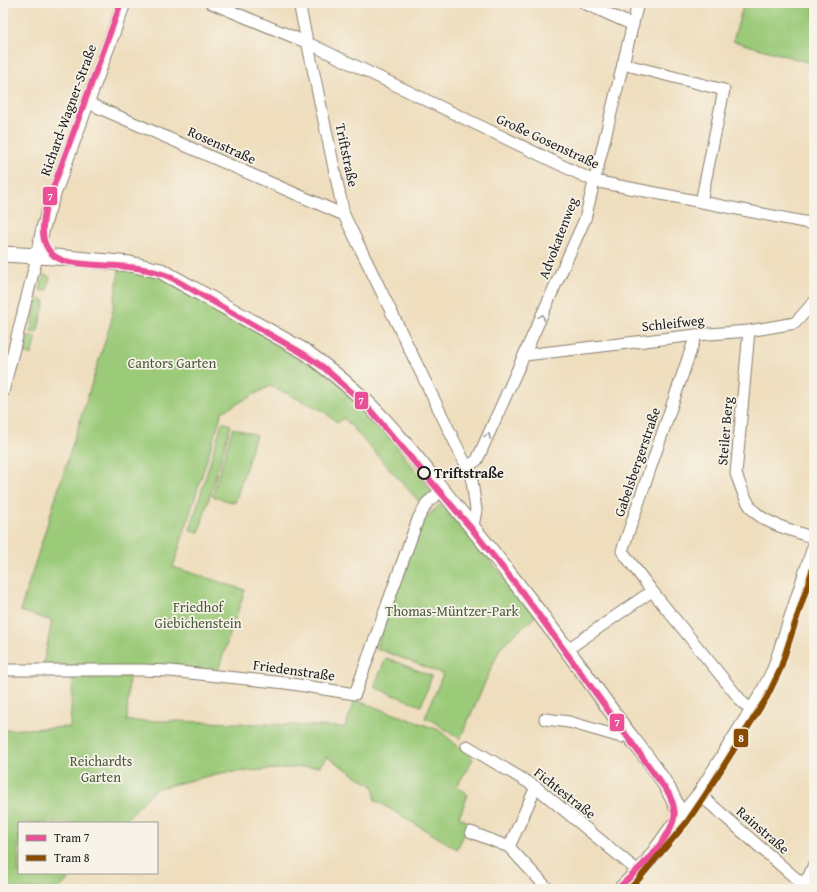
<svg xmlns="http://www.w3.org/2000/svg" width="817" height="892" viewBox="0 0 817 892" font-family="'Gentium Book Plus',serif">
<rect width="100%" height="100%" fill="#f7f3e8"/>
<filter id="ink" filterUnits="userSpaceOnUse"><feTurbulence type="fractalNoise" baseFrequency=".025" numOctaves="2"/><feDisplacementMap in="SourceGraphic" scale="8" xChannelSelector="R" yChannelSelector="G"/><feConvolveMatrix kernelMatrix="1 2 1 2 8 2 1 2 1" color-interpolation-filters="sRGB"/></filter>
<filter id="wash" filterUnits="userSpaceOnUse"><feTurbulence type="fractalNoise" baseFrequency=".012" numOctaves="4" result="noise"/><feDisplacementMap in="SourceGraphic" scale="16" xChannelSelector="R" yChannelSelector="G"/><feGaussianBlur stdDeviation="0.9" result="paint"/><feColorMatrix in="noise" values="0 0 0 0 0 0 0 0 0 0 0 0 0 0 0 0 0 1.4 0 .05"/><feComposite in="paint" operator="in"/></filter>
<g filter="url(#wash)">
<rect width="100%" height="100%" fill="#efdebe"/>
<!-- green -->
<g fill="#9bca79" stroke="#5c734a">
<polygon points="744,3 814,3 814,64 733,41"/>
<polygon points="120,264 160,275 301,353 364,404 434,495 423,506 344,418 338,423 322,410 270,386 222,412 173,567 245,590 217,673 42,670 52,621 20,611 111,322"/>
<polygon points="45,275 50,277 47,291 40,290 43,276"/>
<polygon points="38,299 45,301 37,333 30,332"/>
<polygon points="29,336 36,338 31,355 24,353"/>
<polygon points="222,422 231,425 199,532 190,530"/>
<polygon points="233,428 256,435 235,503 212,496"/>
<polygon points="441,504 537,615 501,646 460,739 433,721 425,718 443,674 376,648 419,523"/>
<polygon points="386,658 432,676 421,706 374,687"/>
<polygon points="73,673 129,673 127,721 177,721 345,727 355,700 439,730 473,759 457,786 468,795 459,817 470,823 457,849 375,800 374,787 327,757 320,766 221,773 155,789 123,823 19,823 19,873 74,873 59,889 3,889 3,730 70,727"/>
</g>
</g>
<g filter="url(#ink)">
<g fill="none" stroke-linecap="round" stroke-linejoin="round">
<!-- minor casing -->
<g stroke="#867d6d" stroke-width="13">
<g id="minor">
<polyline points="211,3 308,43 594,181 814,224"/>
<polyline points="299,3 344,215 467,467 472,481 476,510 473,526"/>
<polyline points="584,3 633,25"/>
<polyline points="623,64 724,90 701,202"/>
<polyline points="88,103 344,215"/>
<path d="M749,331L736,474C741,486 745,502 754,511C767,525 796,531 814,538"/>
<polyline points="525,355 696,335 749,331 795,323 814,302"/>
<polyline points="3,392 37,257"/>
<polyline points="467,467 477,460 585,219 638,3"/>
<polyline points="652,591 622,551 696,335"/>
<polyline points="568,649 652,591 743,703 752,710"/>
<polyline points="3,670 141,670 170,671 286,683 355,694 418,519 427,503 442,490"/>
<polyline points="545,719 569,722 621,737 628,734"/>
<polyline points="467,746 536,787 639,872"/>
<polyline points="536,787 509,847 548,889"/>
<polyline points="699,794 808,889"/>
<polyline points="471,832 509,847"/>
<polyline points="802,884 809,876 814,864"/>
</g>
</g>
<!-- tertiary casing -->
<g stroke="#867d6d" stroke-width="15">
<g id="tertiary">
<polyline points="37,257 43,228 49,208 124,3"/>
<polyline points="680,817 699,794 761,695 774,669 814,547"/>
</g>
</g>
<!-- secondary casing -->
<g stroke="#867d6d" stroke-width="17">
<path id="secondary" d="M3,254L55,257L130,264L161,271L304,351C325,366 346,383 365,401C394,429 420,463 446,495C505,567 561,640 615,716C636,746 671,782 680,817L647,863L621,889"/>
</g>
<!-- minor -->
<use href="#minor" stroke="#fff" stroke-width="11"/>
<!-- tertiary -->
<use href="#tertiary" stroke="#fff" stroke-width="13"/>
<!-- secondary -->
<use href="#secondary" stroke="#fff" stroke-width="15"/>
<!-- tram-1 casing -->
<g stroke="#f7f3e8" stroke-width="9">
<path id="tram-1" d="M121,3L46,207C41,228 39,252 64,261C101,269 135,261 172,278L302,353L323,367L364,403L471,528L522,592L669,794C672,801 676,810 674,818C669,842 635,873 617,889"/>
</g>
<!-- tram-2 casing -->
<g stroke="#f7f3e8" stroke-width="9">
<polyline id="tram-2" points="629,889 638,880 687,822 704,797 767,697 780,670 814,565"/>
</g>
<!-- tram-1 -->
<use href="#tram-1" stroke="#ea5097" stroke-width="6"/>
<!-- tram-2 -->
<use href="#tram-2" stroke="#884b00" stroke-width="6"/>
</g>
<!-- one-way arrows -->
<defs><path id="oneway-chevron" d="M-2-3.5L2.5 0L-2 3.5" fill="none" stroke-width="1.6" stroke-linecap="round" stroke-linejoin="round"/></defs>
<g stroke="#999">
<use href="#oneway-chevron" transform="translate(542 317) rotate(-66)"/>
<use href="#oneway-chevron" transform="translate(488 436) rotate(-65)"/>
</g>
</g>
<!-- markers -->
<circle fill="#f7f3e8" stroke="#1c1c1c" stroke-width="2" cx="424" cy="473" r="6"/>
<g text-anchor="middle" dominant-baseline="central" stroke-width="3.5" stroke-linejoin="round" paint-order="stroke">
<!-- street labels -->
<g font-size="14" fill="#1c1c1c" stroke="#f7f3e8">
<text transform="translate(68 110) rotate(-70)">Richard-Wagner-Straße</text>
<text transform="translate(548 141) rotate(25)">Große Gosenstraße</text>
<text transform="translate(222 145) rotate(24)">Rosenstraße</text>
<text transform="translate(347 155) rotate(78)">Triftstraße</text>
<text transform="translate(558 238) rotate(-69)">Advokatenweg</text>
<text transform="translate(673 323) rotate(-6)">Schleifweg</text>
<text transform="translate(725 431) rotate(-85)">Steiler Berg</text>
<text transform="translate(637 462) rotate(-71)">Gabelsbergerstraße</text>
<text transform="translate(294 670) rotate(8)">Friedenstraße</text>
<text transform="translate(565 793) rotate(38)">Fichtestraße</text>
<text transform="translate(763 830) rotate(41)">Rainstraße</text>
</g>
<!-- park labels -->
<g font-size="14" fill="#48593d" stroke="#f7f3e8">
<text x="172" y="363">Cantors Garten</text>
<text x="198" y="607">Friedhof<tspan x="198" dy="16">Giebichenstein</tspan></text>
<text x="452" y="611">Thomas-Müntzer-Park</text>
<text x="101" y="761">Reichardts<tspan x="101" dy="16">Garten</tspan></text>
</g>
<!-- stop labels -->
<g font-size="14" font-weight="bold" fill="#1c1c1c" stroke="#f7f3e8" text-anchor="start">
<text x="434" y="473">Triftstraße</text>
</g>
</g>
<g stroke="#f7f3e8" stroke-width="1.5">
<rect x="42" y="186" width="16" height="20" rx="4" fill="#ea5097"/>
<rect x="354" y="391" width="15" height="19" rx="4" fill="#ea5097"/>
<rect x="609" y="713" width="16" height="19" rx="4" fill="#ea5097"/>
<rect x="733" y="728" width="16" height="20" rx="4" fill="#884b00"/>
</g>
<g font-size="11" text-anchor="middle" font-weight="bold" fill="#fff">
<text x="50" y="200">7</text>
<text x="361" y="404">7</text>
<text x="617" y="726">7</text>
<text x="741" y="742">8</text>
</g>
<!-- margin -->
<rect width="817" height="892" fill="none" stroke="#f7f3e8" stroke-width="16"/>
<!-- legend -->
<rect x="18" y="822" width="140" height="52" fill="#f7f3e8" stroke="#9f9d96"/>
<rect x="26" y="835" width="20" height="6" fill="#ea5097" stroke="#9f9d96"/>
<text x="54" y="842" font-size="12" fill="#1c1c1c">Tram 7</text>
<rect x="26" y="855" width="20" height="6" fill="#884b00" stroke="#9f9d96"/>
<text x="54" y="862" font-size="12" fill="#1c1c1c">Tram 8</text>
</svg>
